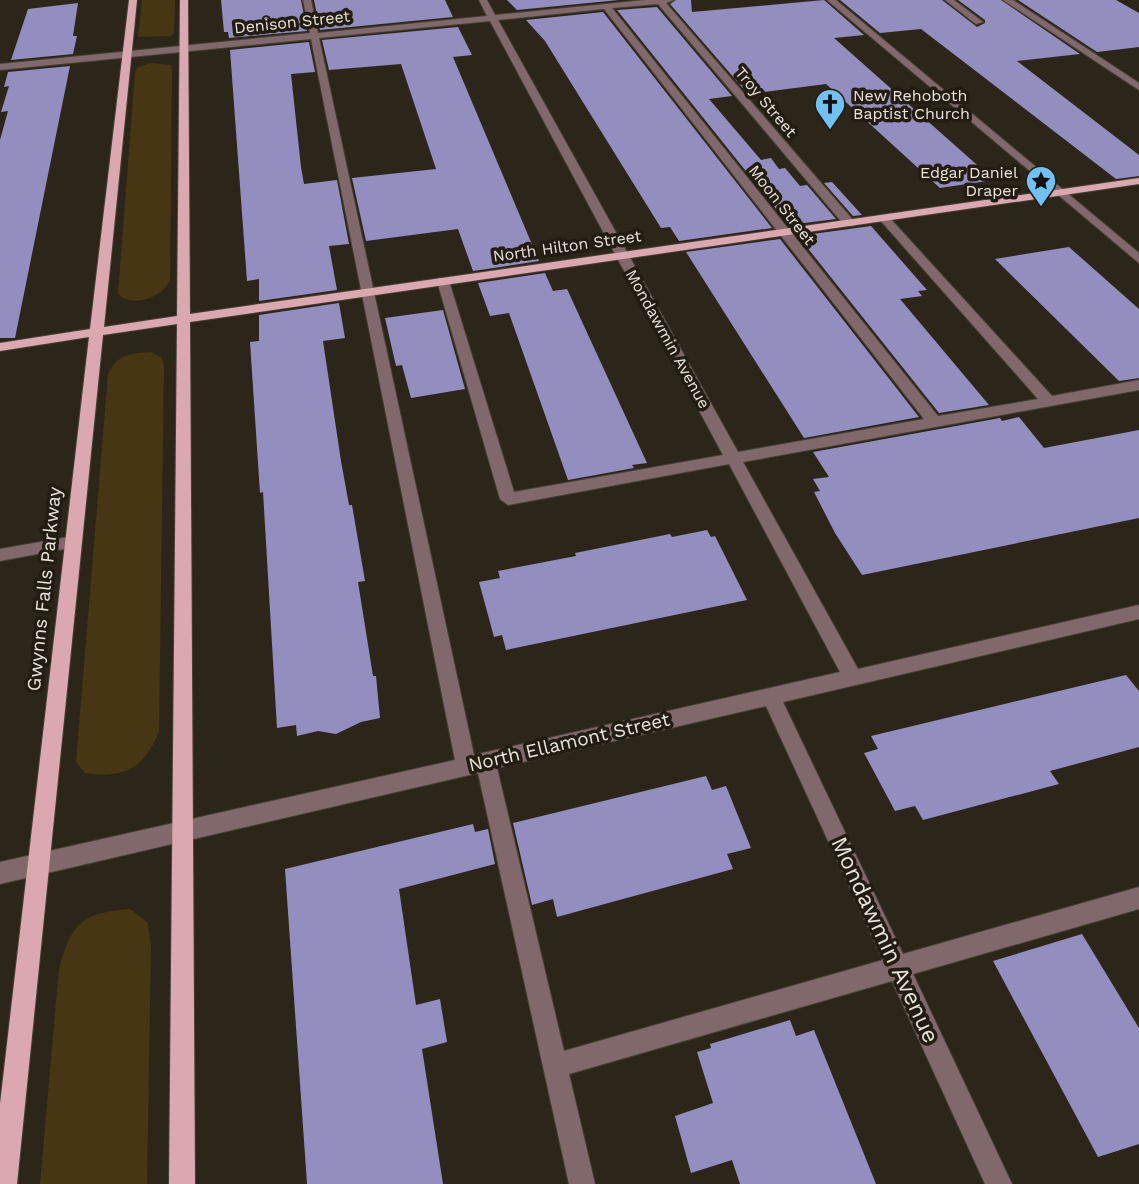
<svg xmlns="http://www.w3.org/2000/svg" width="1139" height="1184" viewBox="0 0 1139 1184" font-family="'Work Sans',sans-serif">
<rect width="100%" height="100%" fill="#2c261a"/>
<!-- green -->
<g fill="#463614">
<polygon points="142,0 175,0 174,33 171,36 138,37"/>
<path d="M150,63L171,65L172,69L170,281C161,298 133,308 118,294L135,73L137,68Z"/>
<path d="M151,352L162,358L164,366L159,731C145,768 124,779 85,773L76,762L108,374C116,355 131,353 151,352Z"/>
<path d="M130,909L148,923L151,947L147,1184H40L59,968C72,922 82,913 130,909Z"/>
</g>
<!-- building -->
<g fill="#938ebf">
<polygon points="221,0 301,0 307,31 229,38 228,32 224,32"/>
<polygon points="314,0 445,0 453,17 320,30"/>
<polygon points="507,0 619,0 517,10"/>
<polygon points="676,0 691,0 692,12 824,0 864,35 834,38 994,180 940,188 826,84 748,94 670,4"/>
<polygon points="840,0 942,0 977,27 985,23 985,20 958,0 1001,0 1080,54 1017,61 1139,155 1139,176 1116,179 921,29 880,33"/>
<polygon points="1018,0 1116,0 1139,13 1139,47 1097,52"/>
<polygon points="78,3 73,36 77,36 73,54 11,60 28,9"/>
<polygon points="657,7 732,96 709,99 761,160 771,158 779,169 785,168 800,186 807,185 836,219 789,225 617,10"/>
<polygon points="603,12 772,228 679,241 670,227 661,228 545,41 526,20"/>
<polygon points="458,27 472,55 453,57 539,261 473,271 458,229 366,241 352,178 436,169 401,64 329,70 322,40"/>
<polygon points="309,42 315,72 291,74 301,167 304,184 337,180 349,244 329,246 337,290 259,301 259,279 247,281 230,50"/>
<polygon points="70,66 15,338 0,338 0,140 8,111 1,112 9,86 4,87 8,72"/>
<polygon points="832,182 862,215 853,216 824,183"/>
<polygon points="871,226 927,290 918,291 922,296 900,299 989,405 939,413 798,236"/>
<polygon points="780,239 919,417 804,438 686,252"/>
<polygon points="1069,247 1139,309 1139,378 1119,381 995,259"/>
<polygon points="545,273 553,291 567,289 647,463 632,465 634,468 568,480 509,313 490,316 478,283"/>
<polygon points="339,303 345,338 323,341 341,461 349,505 352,505 365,581 358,582 373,676 376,676 380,718 361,722 336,734 318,731 297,736 296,725 277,728 263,492 260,493 250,342 259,341 259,315"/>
<polygon points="443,310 465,389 411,398 402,365 396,366 385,318"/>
<polygon points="1019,417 1044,448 1139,430 1139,518 862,575 835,533 814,492 820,491 813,479 829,477 813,452 1000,418 1002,421"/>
<polygon points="707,530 711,537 715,536 747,600 506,650 502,635 494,637 479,582 500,578 498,571 576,556 575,553 670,534 672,537"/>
<polygon points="1126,675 1139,691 1139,747 1050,771 1059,784 923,820 915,806 895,811 864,753 878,749 871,736"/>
<polygon points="706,776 712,790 726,786 751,848 727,854 733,869 557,917 553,899 532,905 513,823"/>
<polygon points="473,824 475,832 488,829 495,864 399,889 416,1005 440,999 447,1042 422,1049 443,1184 307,1184 285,869"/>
<polygon points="1082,934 1139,1028 1139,1144 1098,1157 993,961"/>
<polygon points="790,1020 796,1036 814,1030 876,1184 740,1184 732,1160 691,1173 675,1116 713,1103 697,1052 711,1048 710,1044"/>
</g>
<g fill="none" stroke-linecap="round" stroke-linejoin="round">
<!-- minor casing -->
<g stroke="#464135" stroke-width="2">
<g id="minor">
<path d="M303,0H311L318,33L487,16L479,0H487L495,15L645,0H674L666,3L853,220V226H845L658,4L612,8L938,416L1038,399L880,220V216H888L1052,396L1139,380V390L743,462L858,669L1139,605V619L783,702L903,954L1139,887V909L913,974L1012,1184H985L892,981L569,1074L595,1184H569L478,773L0,884V862L455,760L311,39L0,70V64L310,33ZM604,9L924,419L738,452L498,20ZM490,21L723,455L514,492L449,281L447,278H439L437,281L500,499L508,505L729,464L840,672L474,755L319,38ZM766,706L883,960L564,1051L497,768Z"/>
<polygon points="827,0 836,0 1139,253 1139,263"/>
<polygon points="945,0 954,0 983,22 976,24"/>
<polygon points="1003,0 1013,0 1139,83 1139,90"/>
<polygon points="74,536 80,538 82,542 80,546 0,561 0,549"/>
</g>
</g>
<!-- major casing -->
<g stroke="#464135" stroke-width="2">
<polygon id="major" points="129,0 137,0 104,327 177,316 180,0 188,0 190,314 1139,178 1139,184 190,322 195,1184 169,1184 177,324 103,335 17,1184 0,1184 0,1104 89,337 0,351 0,343 90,329"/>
</g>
<!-- minor -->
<use href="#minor" fill="#81686b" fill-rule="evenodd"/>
<!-- major -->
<use href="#major" fill="#dca8af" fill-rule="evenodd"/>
</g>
<!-- icons -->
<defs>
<g id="church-pin" transform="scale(1.575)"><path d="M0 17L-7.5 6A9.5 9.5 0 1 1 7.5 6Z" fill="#71c1f5" stroke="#221c11"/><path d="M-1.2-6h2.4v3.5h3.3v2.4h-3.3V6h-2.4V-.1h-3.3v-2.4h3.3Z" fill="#111"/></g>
<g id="sight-pin" transform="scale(1.575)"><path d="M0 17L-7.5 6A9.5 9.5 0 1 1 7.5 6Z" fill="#71c1f5" stroke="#221c11"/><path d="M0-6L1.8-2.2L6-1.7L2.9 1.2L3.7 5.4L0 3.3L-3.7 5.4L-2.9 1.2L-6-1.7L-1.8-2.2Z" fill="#111"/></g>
</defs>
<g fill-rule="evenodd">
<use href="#church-pin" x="830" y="104"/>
<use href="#sight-pin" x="1041" y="181"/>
</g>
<g text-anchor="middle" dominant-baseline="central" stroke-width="7" stroke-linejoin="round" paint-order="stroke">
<!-- far-street labels -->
<g font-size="16" fill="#e8e4dc" stroke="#221c11">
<text transform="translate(292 22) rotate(-6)">Denison Street</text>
<text transform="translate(766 102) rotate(50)">Troy Street</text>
<text transform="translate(782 205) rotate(52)">Moon Street</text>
<text transform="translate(567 246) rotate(-8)">North Hilton Street</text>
<text transform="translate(668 339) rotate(61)">Mondawmin Avenue</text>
</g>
<!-- far-poi labels -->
<g font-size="16" fill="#e8e4dc" stroke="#221c11" text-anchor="start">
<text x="853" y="95">New Rehoboth<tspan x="853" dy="18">Baptist Church</tspan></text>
<text x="1018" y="172" text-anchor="end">Edgar Daniel<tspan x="1018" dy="18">Draper</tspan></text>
</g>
<!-- street labels -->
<g font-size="19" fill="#e8e4dc" stroke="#221c11">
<text transform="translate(44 589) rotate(-84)">Gwynns Falls Parkway</text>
<text transform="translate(569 742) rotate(-13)">North Ellamont Street</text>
</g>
<!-- near-street labels -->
<g font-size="23" fill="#e8e4dc" stroke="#221c11">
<text transform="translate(885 940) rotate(65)">Mondawmin Avenue</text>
</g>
</g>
</svg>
